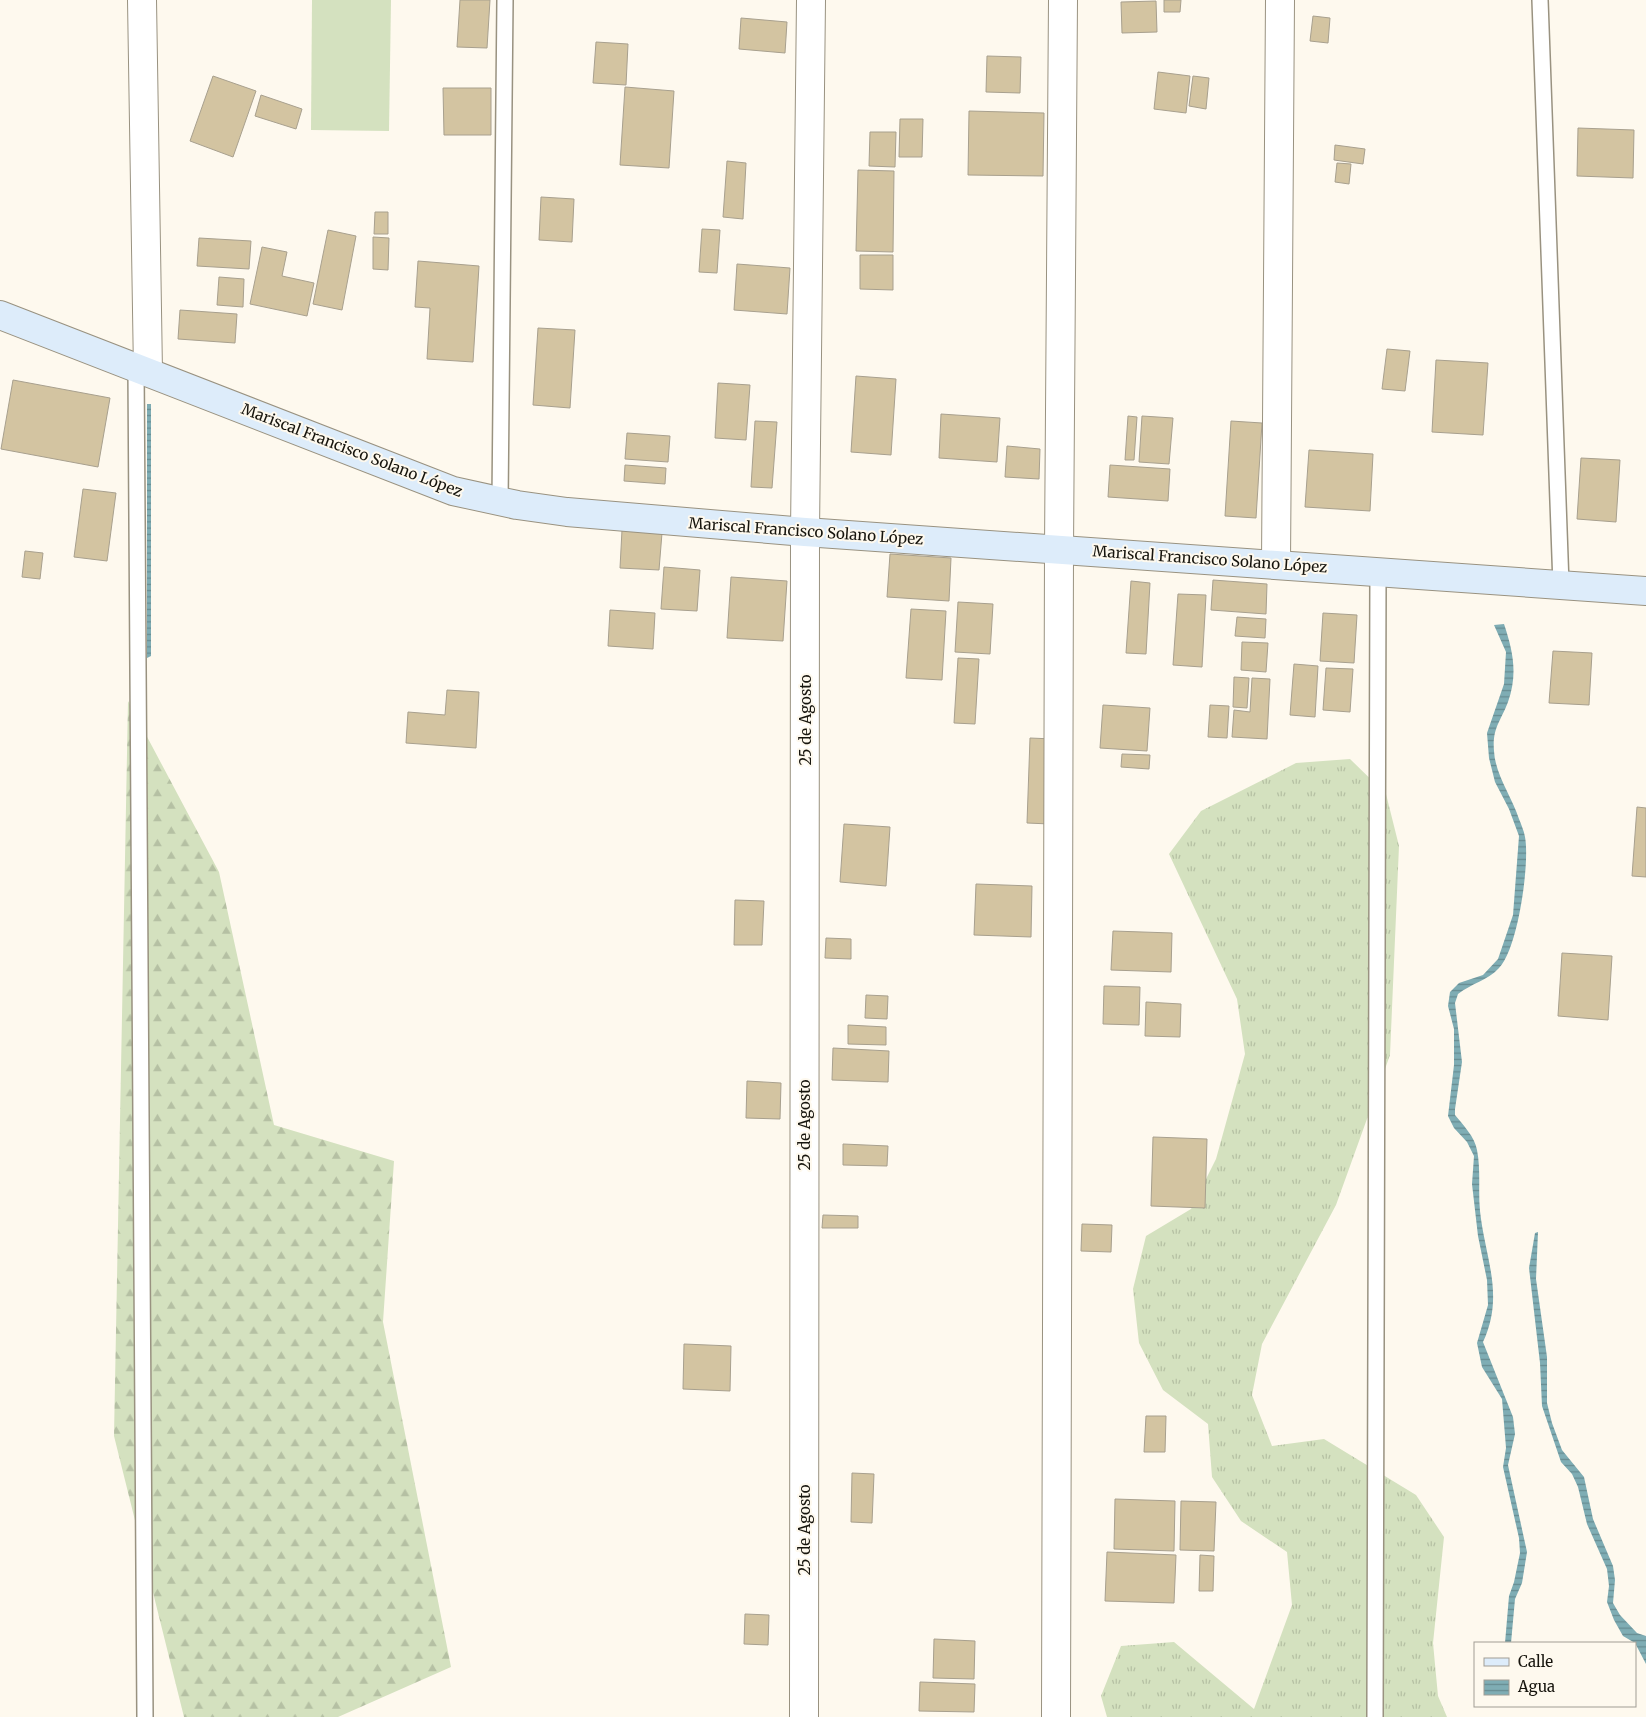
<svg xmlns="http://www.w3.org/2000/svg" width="1646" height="1717" viewBox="0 0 1646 1717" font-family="Merriweather,serif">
<defs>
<pattern id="grass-tufts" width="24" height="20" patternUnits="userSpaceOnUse" patternTransform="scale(1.25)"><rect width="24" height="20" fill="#d4e1bf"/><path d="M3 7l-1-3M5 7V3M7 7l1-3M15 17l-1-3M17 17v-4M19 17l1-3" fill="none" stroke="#b5c0a3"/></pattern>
<pattern id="forest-firs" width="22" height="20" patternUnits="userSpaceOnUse" patternTransform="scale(1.25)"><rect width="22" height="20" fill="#d4e1bf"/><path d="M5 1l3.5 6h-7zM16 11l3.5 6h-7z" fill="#b5c0a3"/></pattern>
<pattern id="water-rules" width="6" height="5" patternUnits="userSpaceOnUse" patternTransform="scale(1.25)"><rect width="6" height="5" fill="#7fadb4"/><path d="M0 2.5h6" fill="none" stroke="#678c91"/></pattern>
</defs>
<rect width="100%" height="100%" fill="#fef9ee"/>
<!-- grass -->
<polygon fill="url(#grass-tufts)" points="1350,759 1386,794 1399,846 1390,1055 1336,1205 1262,1344 1252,1395 1272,1446 1324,1439 1416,1495 1444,1537 1433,1643 1438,1696 1447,1717 1107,1717 1101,1696 1121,1646 1174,1642 1254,1709 1292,1605 1287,1552 1241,1521 1212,1477 1208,1424 1163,1390 1139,1343 1133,1289 1146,1236 1191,1209 1216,1159 1245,1054 1237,999 1169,854 1201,811 1296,763"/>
<!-- forest -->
<polygon fill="url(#forest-firs)" points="128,701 219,872 274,1125 394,1161 383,1322 451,1667 338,1717 184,1717 114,1436"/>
<!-- garden -->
<polygon fill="#d4e1bf" points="312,0 391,0 389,131 311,130"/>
<!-- water -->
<g fill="url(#water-rules)">
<polygon points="147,404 151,404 151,656 147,658"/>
<path d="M1504,624C1513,651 1518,674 1508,702C1501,721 1492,728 1494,751C1495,774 1512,797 1519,819C1521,824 1524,831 1525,837C1530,863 1518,949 1499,968C1487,981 1472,983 1458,994L1455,1003L1462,1062L1455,1109V1115C1463,1125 1475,1137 1477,1150C1481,1170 1478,1191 1480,1211C1485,1258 1505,1295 1483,1342L1513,1417L1515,1434L1508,1465L1527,1552L1522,1583L1515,1599L1511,1643H1505L1509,1596L1514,1582L1520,1553L1519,1538L1503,1467L1506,1448L1502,1399L1482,1367L1477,1343L1488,1305L1487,1280L1478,1236L1472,1184L1474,1156L1467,1142L1454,1128L1448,1116L1454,1065V1029L1448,1006L1450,992L1459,983L1483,975L1498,959L1513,915L1519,836L1509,809L1495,782L1489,758L1487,733L1504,684L1506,652L1494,625Z"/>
<polygon points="1538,1232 1536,1279 1547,1357 1547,1403 1552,1423 1562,1450 1584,1477 1593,1519 1613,1566 1615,1580 1613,1603 1620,1615 1637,1633 1646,1636 1646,1664 1635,1643 1623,1636 1614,1620 1607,1602 1609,1586 1607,1569 1587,1524 1578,1487 1572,1474 1561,1462 1542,1406 1540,1363 1529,1268 1535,1233"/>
</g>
<!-- building -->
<g fill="#d3c4a1" stroke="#a8a08e">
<polygon points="460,0 490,0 487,48 457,47"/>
<polygon points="1164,0 1181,0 1180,12 1164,12"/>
<polygon points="1156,1 1157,32 1122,33 1121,2"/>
<polygon points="1313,16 1330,18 1328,43 1310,41"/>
<polygon points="741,18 787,22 785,53 739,49"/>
<polygon points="596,42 628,44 626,85 593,83"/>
<polygon points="987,56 1021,57 1020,93 986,92"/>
<polygon points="1158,72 1190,76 1186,113 1154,109"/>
<polygon points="213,76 256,91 233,157 190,141"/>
<polygon points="1193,76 1209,78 1206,109 1189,106"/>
<polygon points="625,87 674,91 669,168 620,165"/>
<polygon points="443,88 491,88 491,135 444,135"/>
<polygon points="261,95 302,109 296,129 255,116"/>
<polygon points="969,111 1044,113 1043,176 968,175"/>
<polygon points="900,119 923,119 922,157 899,157"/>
<polygon points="1578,128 1634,130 1633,178 1577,176"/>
<polygon points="870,132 896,132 895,167 869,166"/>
<polygon points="1335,145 1365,149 1363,164 1334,160"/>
<polygon points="727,161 746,163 743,219 723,217"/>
<polygon points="1337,163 1351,164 1349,184 1335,182"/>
<polygon points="858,170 894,171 893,252 856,251"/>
<polygon points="541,197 574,199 572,242 539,240"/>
<polygon points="375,212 388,212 388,234 374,234"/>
<polygon points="702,229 720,230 717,273 699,272"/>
<polygon points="328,230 356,236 342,310 313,304"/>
<polygon points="373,237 389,238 388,270 373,269"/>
<polygon points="199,238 251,241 249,269 197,266"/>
<polygon points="262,247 287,252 282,276 314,283 307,316 250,304"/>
<polygon points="860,255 893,255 893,290 860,289"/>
<polygon points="418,261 479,266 473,362 427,359 430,308 415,307"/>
<polygon points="737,264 790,268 787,314 734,310"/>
<polygon points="219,277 244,279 243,307 217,305"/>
<polygon points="180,310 237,314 235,343 178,339"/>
<polygon points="538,328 575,330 570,408 533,405"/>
<polygon points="1387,349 1410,351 1405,391 1382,389"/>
<polygon points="1436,360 1488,363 1483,435 1432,432"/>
<polygon points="856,376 896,379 891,455 851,452"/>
<polygon points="13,380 110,398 98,467 1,449"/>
<polygon points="718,383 750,385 746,440 715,438"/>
<polygon points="941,414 1000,418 997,462 939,458"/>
<polygon points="1128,416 1137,417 1134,460 1125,460"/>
<polygon points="1142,416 1173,418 1169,464 1139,462"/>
<polygon points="755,421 777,422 772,488 751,487"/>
<polygon points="1231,421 1262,423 1256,518 1225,516"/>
<polygon points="627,433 670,436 668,462 625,459"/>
<polygon points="1007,446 1040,449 1039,479 1005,477"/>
<polygon points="1309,450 1373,454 1370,511 1305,507"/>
<polygon points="1581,458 1620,460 1616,522 1577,519"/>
<polygon points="625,465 666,468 665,484 624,481"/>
<polygon points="1110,465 1170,469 1168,501 1108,497"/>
<polygon points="83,489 116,493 107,561 74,557"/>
<polygon points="622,530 662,533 659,570 620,568"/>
<polygon points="25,551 43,553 40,579 22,577"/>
<polygon points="890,554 951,558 949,601 887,597"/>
<polygon points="664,567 700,570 697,611 661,609"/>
<polygon points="731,577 787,581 783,641 727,638"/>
<polygon points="1213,580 1267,584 1266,614 1211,610"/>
<polygon points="1131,581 1150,583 1146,654 1126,653"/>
<polygon points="1178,594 1206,595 1202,667 1173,665"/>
<polygon points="958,602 993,604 990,654 955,652"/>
<polygon points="911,609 946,611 942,680 906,678"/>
<polygon points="610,610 655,613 653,649 608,646"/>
<polygon points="1323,613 1357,615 1354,663 1320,661"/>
<polygon points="1237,617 1266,619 1265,638 1235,636"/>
<polygon points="1242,642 1268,643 1266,672 1241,670"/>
<polygon points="1553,651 1592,653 1589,705 1549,703"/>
<polygon points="958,658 979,659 975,724 954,723"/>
<polygon points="1294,664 1318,666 1315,717 1290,715"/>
<polygon points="1326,668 1353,669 1350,712 1323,710"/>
<polygon points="1234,677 1249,678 1247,708 1233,707"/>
<polygon points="1252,678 1270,679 1267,739 1232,737 1234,710 1250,712"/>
<polygon points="447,690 479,692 476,748 406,743 408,712 445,715"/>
<polygon points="1103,705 1150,708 1147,751 1100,748"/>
<polygon points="1210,705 1229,706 1227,738 1208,737"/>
<polygon points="1030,738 1053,739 1050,824 1027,823"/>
<polygon points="1122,754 1150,755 1149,769 1121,767"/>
<polygon points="1637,807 1646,808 1646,877 1632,876"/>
<polygon points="844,824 890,827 886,886 840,882"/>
<polygon points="976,884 1032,886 1031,937 974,935"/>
<polygon points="735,900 764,901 762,945 734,945"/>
<polygon points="1113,931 1172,933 1171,972 1111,970"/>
<polygon points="826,938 851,939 851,959 825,958"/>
<polygon points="1562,953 1612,956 1608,1020 1558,1016"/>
<polygon points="1104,986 1140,987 1139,1025 1103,1024"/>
<polygon points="866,995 888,996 887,1019 865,1018"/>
<polygon points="1146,1002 1181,1004 1180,1037 1145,1036"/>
<polygon points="848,1025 886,1027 886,1045 848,1044"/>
<polygon points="833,1048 889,1051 888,1082 832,1080"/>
<polygon points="747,1081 781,1083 780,1119 746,1118"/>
<polygon points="1153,1137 1207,1139 1205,1208 1151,1206"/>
<polygon points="843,1144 888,1146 887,1166 843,1165"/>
<polygon points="823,1215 858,1216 858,1228 822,1228"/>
<polygon points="1082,1224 1112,1225 1111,1252 1081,1251"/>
<polygon points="684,1344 731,1346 730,1391 683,1389"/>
<polygon points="1146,1416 1166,1416 1165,1452 1144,1452"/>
<polygon points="852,1473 874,1474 872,1523 851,1522"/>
<polygon points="1115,1499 1175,1501 1174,1551 1114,1549"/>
<polygon points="1181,1501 1216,1502 1214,1551 1180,1550"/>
<polygon points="1107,1552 1176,1555 1174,1603 1105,1601"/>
<polygon points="1200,1555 1214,1556 1213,1591 1199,1591"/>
<polygon points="745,1614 769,1615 768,1645 744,1644"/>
<polygon points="934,1639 975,1641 974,1679 933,1678"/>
<polygon points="920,1682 975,1684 974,1712 919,1711"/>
</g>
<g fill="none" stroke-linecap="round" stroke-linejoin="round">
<!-- lane casing -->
<g stroke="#999280" stroke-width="18">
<g id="lane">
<polyline points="1540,0 1561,585"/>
<polyline points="136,368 145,1717"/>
<polyline points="500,502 505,0"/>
<polyline points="1375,1717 1378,571"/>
</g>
</g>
<!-- street casing -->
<g stroke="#999280" stroke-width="30">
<g id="street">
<polyline points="142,0 148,372"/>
<polyline points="1276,564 1280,0"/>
<polyline points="804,1717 805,532 811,0"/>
<polyline points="1056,1717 1059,549 1063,0"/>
</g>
</g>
<!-- secondary casing -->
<g stroke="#999280" stroke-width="30">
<polyline id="secondary" points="0,315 453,491 517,505 567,512 805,532 1646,591"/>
</g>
<!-- lane -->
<use href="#lane" stroke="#fff" stroke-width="15"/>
<!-- street -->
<use href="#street" stroke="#fff" stroke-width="28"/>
<!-- secondary -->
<use href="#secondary" stroke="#ddecfa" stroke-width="28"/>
</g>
<g text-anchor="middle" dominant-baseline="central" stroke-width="4" stroke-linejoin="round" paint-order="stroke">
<!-- street labels -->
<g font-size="15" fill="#16140d" stroke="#fef9ee">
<text transform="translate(352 450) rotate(21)">Mariscal Francisco Solano López</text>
<text transform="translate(806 531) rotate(4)">Mariscal Francisco Solano López</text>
<text transform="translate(1210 559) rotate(4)">Mariscal Francisco Solano López</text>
<text transform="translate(805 720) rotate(-90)">25 de Agosto</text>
<text transform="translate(804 1125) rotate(-90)">25 de Agosto</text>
<text transform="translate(804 1530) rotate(-90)">25 de Agosto</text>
</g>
</g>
<!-- legend -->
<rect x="1474" y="1642" width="162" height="65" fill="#fef9ee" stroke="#a19d94"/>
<rect x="1484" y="1658" width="25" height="8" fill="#ddecfa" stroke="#a19d94"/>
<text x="1518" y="1667" font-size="15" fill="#16140d">Calle</text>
<rect x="1484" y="1680" width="25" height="15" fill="url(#water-rules)" stroke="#a19d94"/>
<text x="1518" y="1692" font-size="15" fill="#16140d">Agua</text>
</svg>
